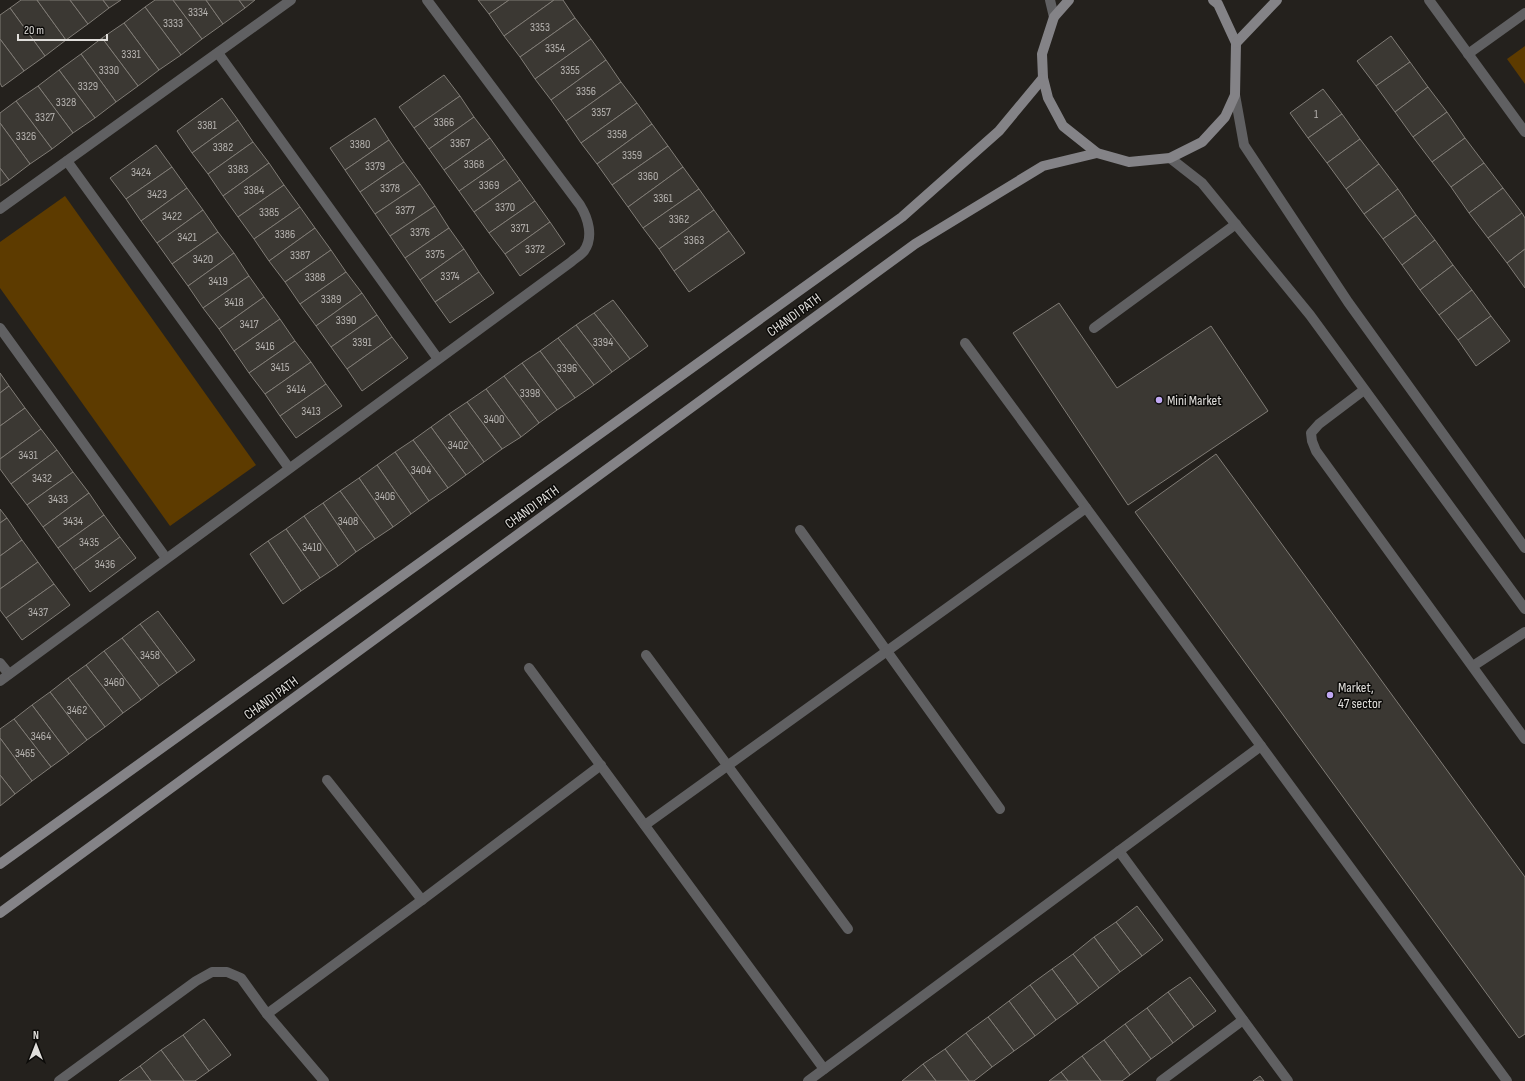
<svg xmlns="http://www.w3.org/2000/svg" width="1525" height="1081" viewBox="0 0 1525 1081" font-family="'Sofia Sans Condensed',sans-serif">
<rect width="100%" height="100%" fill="#24211d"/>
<!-- green -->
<g fill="#5d3b00">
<polygon points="1525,46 1525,84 1507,59"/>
<polygon points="65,196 256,465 170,526 0,288 0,242"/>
</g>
<!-- building -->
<g fill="#3b3833" stroke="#807c76">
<polygon points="21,0 37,0 66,40 45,56 10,8"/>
<polygon points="37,0 70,0 88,24 66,40"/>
<polygon points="70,0 103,0 109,8 88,24"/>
<polygon points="103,0 121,0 109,8"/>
<polygon points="155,0 173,0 202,39 181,55 145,7"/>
<polygon points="173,0 206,0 223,24 202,39"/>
<polygon points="206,0 239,0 245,8 223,24"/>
<polygon points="239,0 255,0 245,8"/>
<polygon points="478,0 509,0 489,14"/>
<polygon points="509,0 554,0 504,36 489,14"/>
<polygon points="554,0 563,0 575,18 520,57 504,36"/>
<polygon points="145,7 181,55 159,70 124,23"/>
<polygon points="10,8 45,56 24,71 0,39 0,15"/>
<polygon points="575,18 591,39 535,79 520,57"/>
<polygon points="124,23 159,70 138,86 102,38"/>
<polygon points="1391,36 1410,62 1376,86 1357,61"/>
<polygon points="102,38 138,86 116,102 81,54"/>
<polygon points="0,39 24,71 2,87 0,83"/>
<polygon points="591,39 606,60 551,100 535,79"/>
<polygon points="81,54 116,102 95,118 59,70"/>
<polygon points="606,60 621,82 566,121 551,100"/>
<polygon points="1410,62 1428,87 1395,112 1376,86"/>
<polygon points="59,70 95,118 73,133 38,86"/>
<polygon points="444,75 460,96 414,128 399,107"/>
<polygon points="621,82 637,103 581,143 566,121"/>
<polygon points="38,86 73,133 52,149 16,101"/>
<polygon points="1428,87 1447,112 1413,137 1395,112"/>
<polygon points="1323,89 1342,114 1308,138 1290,113"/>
<polygon points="460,96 474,117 429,149 414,128"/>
<polygon points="222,98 238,120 192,153 177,131"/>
<polygon points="16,101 52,149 30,164 0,123 0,113"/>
<polygon points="637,103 652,124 597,164 581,143"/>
<polygon points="1447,112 1465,138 1432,162 1413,137"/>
<polygon points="1342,114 1360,139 1327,163 1308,138"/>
<polygon points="474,117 490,138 444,170 429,149"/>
<polygon points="375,118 389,140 345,170 330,148"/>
<polygon points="238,120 253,142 208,174 192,153"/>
<polygon points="0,123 30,164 9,180 0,168"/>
<polygon points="652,124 668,146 612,185 597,164"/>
<polygon points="490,138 505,159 459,191 444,170"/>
<polygon points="1465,138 1484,163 1451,187 1432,162"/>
<polygon points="1360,139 1379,164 1346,189 1327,163"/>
<polygon points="389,140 404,162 360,192 345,170"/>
<polygon points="253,142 269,163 223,196 208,174"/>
<polygon points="156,145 172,167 126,199 110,178"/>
<polygon points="668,146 683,167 628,207 612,185"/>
<polygon points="505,159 520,180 474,212 459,191"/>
<polygon points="404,162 420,184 375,214 360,192"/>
<polygon points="269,163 284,185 238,217 223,196"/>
<polygon points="1484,163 1503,188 1469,213 1451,187"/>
<polygon points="1379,164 1398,189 1364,214 1346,189"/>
<polygon points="172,167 187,188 141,221 126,199"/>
<polygon points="683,167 699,189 643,228 628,207"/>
<polygon points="0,168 9,180 0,186"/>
<polygon points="520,180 535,201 489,233 474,212"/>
<polygon points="420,184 435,206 390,236 375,214"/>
<polygon points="284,185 300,207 254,239 238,217"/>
<polygon points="187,188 203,210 157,243 141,221"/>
<polygon points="1503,188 1522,213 1488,238 1469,213"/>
<polygon points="699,189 714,210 659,249 643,228"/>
<polygon points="1398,189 1416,215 1383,239 1364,214"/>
<polygon points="535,201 550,222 505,254 489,233"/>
<polygon points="435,206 449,228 405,258 390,236"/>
<polygon points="300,207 315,228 269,261 254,239"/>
<polygon points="203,210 218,232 172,264 157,243"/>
<polygon points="714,210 729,231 674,271 659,249"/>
<polygon points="1522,213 1525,218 1525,249 1507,263 1488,238"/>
<polygon points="1416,215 1435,240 1402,265 1383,239"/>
<polygon points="550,222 565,244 520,276 505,254"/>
<polygon points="315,228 331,250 285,282 269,261"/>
<polygon points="449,228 464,249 420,280 405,258"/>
<polygon points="729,231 745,253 689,292 674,271"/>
<polygon points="218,232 234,253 188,286 172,264"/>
<polygon points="1435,240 1453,265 1420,290 1402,265"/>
<polygon points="464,249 479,272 435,302 420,280"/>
<polygon points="1525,249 1525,288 1507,263"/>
<polygon points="331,250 346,272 300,304 285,282"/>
<polygon points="234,253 249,276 203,308 188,286"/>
<polygon points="1453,265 1472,290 1439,315 1420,290"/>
<polygon points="346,272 362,293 316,326 300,304"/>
<polygon points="479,272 494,293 450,323 435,302"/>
<polygon points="249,276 264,297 219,329 203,308"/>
<polygon points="1472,290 1491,316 1458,340 1439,315"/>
<polygon points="362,293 377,315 331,347 316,326"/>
<polygon points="264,297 280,319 234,351 219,329"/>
<polygon points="613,300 648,346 630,359 594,313"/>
<polygon points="1059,303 1117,388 1211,326 1268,411 1128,505 1013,333"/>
<polygon points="594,313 630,359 612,372 576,325"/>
<polygon points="377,315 392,337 347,369 331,347"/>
<polygon points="1491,316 1510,341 1476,366 1458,340"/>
<polygon points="280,319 295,341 249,373 234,351"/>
<polygon points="576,325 612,372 594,385 558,338"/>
<polygon points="392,337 408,358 362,391 347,369"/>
<polygon points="558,338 594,385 575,398 540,351"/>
<polygon points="295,341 311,362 265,394 249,373"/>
<polygon points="540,351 575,398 557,410 522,363"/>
<polygon points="311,362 326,384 280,416 265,394"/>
<polygon points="522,363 557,410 539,423 504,376"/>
<polygon points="0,373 9,386 0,393"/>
<polygon points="504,376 539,423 521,437 486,389"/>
<polygon points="326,384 342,406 296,438 280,416"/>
<polygon points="9,386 25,408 0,426 0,393"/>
<polygon points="486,389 521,437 502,449 467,402"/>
<polygon points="467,402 502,449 484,462 449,414"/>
<polygon points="25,408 41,429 0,459 0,426"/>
<polygon points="449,414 484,462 466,475 431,427"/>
<polygon points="431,427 466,475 448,488 413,440"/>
<polygon points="41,429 57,450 11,484 0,469 0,459"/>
<polygon points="413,440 448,488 429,501 395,452"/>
<polygon points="57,450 73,472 27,505 11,484"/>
<polygon points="395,452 429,501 411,514 377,465"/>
<polygon points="1216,454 1525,877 1525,1034 1519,1038 1135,512"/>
<polygon points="377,465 411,514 393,527 359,478"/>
<polygon points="73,472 89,493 43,527 27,505"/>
<polygon points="359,478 393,527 375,539 340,491"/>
<polygon points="340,491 375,539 356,552 323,503"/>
<polygon points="89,493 104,515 58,548 43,527"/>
<polygon points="323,503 356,552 338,566 304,516"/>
<polygon points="0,509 7,518 0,523"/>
<polygon points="104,515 120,537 74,570 58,548"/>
<polygon points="304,516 338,566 320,578 286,529"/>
<polygon points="7,518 22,540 0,556 0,523"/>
<polygon points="286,529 320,578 301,591 268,541"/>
<polygon points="120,537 136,558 90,592 74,570"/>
<polygon points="22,540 38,562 0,589 0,556"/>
<polygon points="268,541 301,591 283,604 250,554"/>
<polygon points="38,562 54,584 6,618 0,610 0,589"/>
<polygon points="54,584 70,605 22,640 6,618"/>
<polygon points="158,611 195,660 177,673 140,624"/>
<polygon points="140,624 177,673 159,686 122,638"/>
<polygon points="122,638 159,686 141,700 104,651"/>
<polygon points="104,651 141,700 123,713 86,665"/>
<polygon points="86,665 123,713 105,727 68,678"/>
<polygon points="68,678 105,727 87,740 50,692"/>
<polygon points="50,692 87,740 69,754 32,705"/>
<polygon points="32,705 69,754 51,767 14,719"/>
<polygon points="14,719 51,767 32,781 0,738 0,729"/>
<polygon points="0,738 32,781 15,794 0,775"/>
<polygon points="0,775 15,794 0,806"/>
<polygon points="1137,906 1163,940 1142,956 1116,922"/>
<polygon points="1116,922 1142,956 1120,972 1094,937"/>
<polygon points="1094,937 1120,972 1099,988 1073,954"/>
<polygon points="1073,954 1099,988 1078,1004 1052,969"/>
<polygon points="1052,969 1078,1004 1056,1020 1030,985"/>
<polygon points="1190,977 1216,1011 1194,1027 1168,992"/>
<polygon points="1030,985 1056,1020 1035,1036 1009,1001"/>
<polygon points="1168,992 1194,1027 1173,1043 1147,1008"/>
<polygon points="1009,1001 1035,1036 1014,1051 988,1017"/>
<polygon points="1147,1008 1173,1043 1151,1059 1125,1024"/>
<polygon points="988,1017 1014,1051 992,1067 966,1033"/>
<polygon points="204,1019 231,1055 209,1071 183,1035"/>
<polygon points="1125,1024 1151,1059 1130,1075 1104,1040"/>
<polygon points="966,1033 992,1067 974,1081 969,1081 945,1049"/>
<polygon points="183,1035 209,1071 195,1081 184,1081 161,1050"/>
<polygon points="1104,1040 1130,1075 1122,1081 1101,1081 1082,1056"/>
<polygon points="945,1049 969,1081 936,1081 923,1064"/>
<polygon points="161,1050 184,1081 151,1081 140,1066"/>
<polygon points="1082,1056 1101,1081 1068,1081 1061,1072"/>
<polygon points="923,1064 936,1081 902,1081"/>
<polygon points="140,1066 151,1081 119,1081"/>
<polygon points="1061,1072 1068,1081 1049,1081"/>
<polygon points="1260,1076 1264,1081 1253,1081"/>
</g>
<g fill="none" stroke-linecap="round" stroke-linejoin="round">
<!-- service -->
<g stroke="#606062" stroke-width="10">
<polyline points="1094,328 1236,224"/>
<polyline points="1364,390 1319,424 1311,433 1312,441 1316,451 1525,739"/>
<polyline points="1473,666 1525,632"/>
</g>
<!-- minor -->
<g stroke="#606062" stroke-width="10">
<polyline points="1429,0 1525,132"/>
<polyline points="218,53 438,359"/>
<polyline points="1468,54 1525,13"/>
<polyline points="67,161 289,468"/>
<polyline points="0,209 291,0"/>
<polyline points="0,328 166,558"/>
<polyline points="965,343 1507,1081"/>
<polyline points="800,530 1000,809"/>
<polyline points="646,655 848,929"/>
<polyline points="0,663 9,674"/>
<polyline points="529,668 824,1069"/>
<path d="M0,681L571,262C575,258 581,255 584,251C594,237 588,218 580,205L427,0"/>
<polyline points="327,780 422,900"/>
<polyline points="645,825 1086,508"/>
<polyline points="1119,851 1288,1081"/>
<polyline points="267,1014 422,900 601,765"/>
<polyline points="59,1081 196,981 212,972 227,972 241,978 267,1014 324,1081"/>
<polyline points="808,1081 1261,746"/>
<polyline points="1161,1081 1243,1020"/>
</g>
<!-- tertiary -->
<g stroke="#606062" stroke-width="10">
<polyline points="1050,0 1054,17"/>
<polyline points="1235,95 1244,145 1348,302 1525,548"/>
<polyline points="1170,158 1202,183 1310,315 1525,609"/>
</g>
<!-- secondary -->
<g stroke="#848387" stroke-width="10">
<polyline points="1069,0 1054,17 1042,54 1043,78 1048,98 1063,126 1097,153 1129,162 1170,158 1202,142 1225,117 1235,95 1236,43 1218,4 1213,0"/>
<polyline points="1236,43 1277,0"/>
<polyline points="0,864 902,217 999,131 1043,78"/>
<polyline points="0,913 915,244 1043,166 1097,153"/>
</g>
</g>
<!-- markers -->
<g fill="#c0a8f3" stroke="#0c0b09" stroke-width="1.5">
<circle cx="1159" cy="400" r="4"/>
<circle cx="1330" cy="695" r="4"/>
</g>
<g text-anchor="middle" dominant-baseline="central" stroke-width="3" stroke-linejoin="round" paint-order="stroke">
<!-- number labels -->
<g font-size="12" fill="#b7b4b1">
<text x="198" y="12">3334</text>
<text x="173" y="23">3333</text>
<text x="540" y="27">3353</text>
<text x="555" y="48">3354</text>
<text x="131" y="54">3331</text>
<text x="109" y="70">3330</text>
<text x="570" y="70">3355</text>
<text x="88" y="86">3329</text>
<text x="586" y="91">3356</text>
<text x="66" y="102">3328</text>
<text x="601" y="112">3357</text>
<text x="1316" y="114">1</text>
<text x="45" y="117">3327</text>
<text x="444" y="122">3366</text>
<text x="207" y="125">3381</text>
<text x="617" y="134">3358</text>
<text x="26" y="136">3326</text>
<text x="460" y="143">3367</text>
<text x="360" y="144">3380</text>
<text x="223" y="147">3382</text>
<text x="632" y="155">3359</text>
<text x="474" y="164">3368</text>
<text x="375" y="166">3379</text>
<text x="238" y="169">3383</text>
<text x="141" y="172">3424</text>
<text x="648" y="176">3360</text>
<text x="489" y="185">3369</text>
<text x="390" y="188">3378</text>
<text x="254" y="190">3384</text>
<text x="157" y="194">3423</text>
<text x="663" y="198">3361</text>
<text x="505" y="207">3370</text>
<text x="405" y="210">3377</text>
<text x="269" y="212">3385</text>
<text x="172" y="216">3422</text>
<text x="679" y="219">3362</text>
<text x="520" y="228">3371</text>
<text x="420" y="232">3376</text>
<text x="285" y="234">3386</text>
<text x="187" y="237">3421</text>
<text x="694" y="240">3363</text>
<text x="535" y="249">3372</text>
<text x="435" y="254">3375</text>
<text x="300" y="255">3387</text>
<text x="203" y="259">3420</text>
<text x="450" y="276">3374</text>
<text x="315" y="277">3388</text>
<text x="218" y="281">3419</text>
<text x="331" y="299">3389</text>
<text x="234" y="302">3418</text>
<text x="346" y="320">3390</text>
<text x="249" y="324">3417</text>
<text x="362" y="342">3391</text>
<text x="603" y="342">3394</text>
<text x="265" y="346">3416</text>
<text x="280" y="367">3415</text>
<text x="567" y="368">3396</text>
<text x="296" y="389">3414</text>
<text x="530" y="393">3398</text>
<text x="311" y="411">3413</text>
<text x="494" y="419">3400</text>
<text x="458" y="445">3402</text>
<text x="28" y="455">3431</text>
<text x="421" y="470">3404</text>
<text x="42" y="478">3432</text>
<text x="385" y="496">3406</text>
<text x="58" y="499">3433</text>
<text x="73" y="521">3434</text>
<text x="348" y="521">3408</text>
<text x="89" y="542">3435</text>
<text x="312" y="547">3410</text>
<text x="105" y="564">3436</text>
<text x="38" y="612">3437</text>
<text x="150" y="655">3458</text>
<text x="114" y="682">3460</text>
<text x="77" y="710">3462</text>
<text x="41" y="736">3464</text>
<text x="25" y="753">3465</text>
</g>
<!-- street labels -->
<g font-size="14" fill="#e0dedb" stroke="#0c0b09">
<text transform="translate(794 315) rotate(-36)">CHANDI PATH</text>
<text transform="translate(532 507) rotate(-36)">CHANDI PATH</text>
<text transform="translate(271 698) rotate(-36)">CHANDI PATH</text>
</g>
<!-- poi labels -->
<g font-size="14" fill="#e0dedb" stroke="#0c0b09" text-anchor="start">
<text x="1167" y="400">Mini Market</text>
<text x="1338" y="687">Market,<tspan x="1338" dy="16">47 sector</tspan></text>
</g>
</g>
<!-- north arrow -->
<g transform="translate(36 1045)" stroke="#0c0b09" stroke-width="3" paint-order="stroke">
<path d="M0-3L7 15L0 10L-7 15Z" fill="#e0dedb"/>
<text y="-6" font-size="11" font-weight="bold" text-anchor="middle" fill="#e0dedb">N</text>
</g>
<!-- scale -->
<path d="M18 34v6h89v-6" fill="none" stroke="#e0dedb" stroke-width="2"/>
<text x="24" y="34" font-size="12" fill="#e0dedb" stroke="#0c0b09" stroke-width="3" paint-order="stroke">20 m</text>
</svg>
